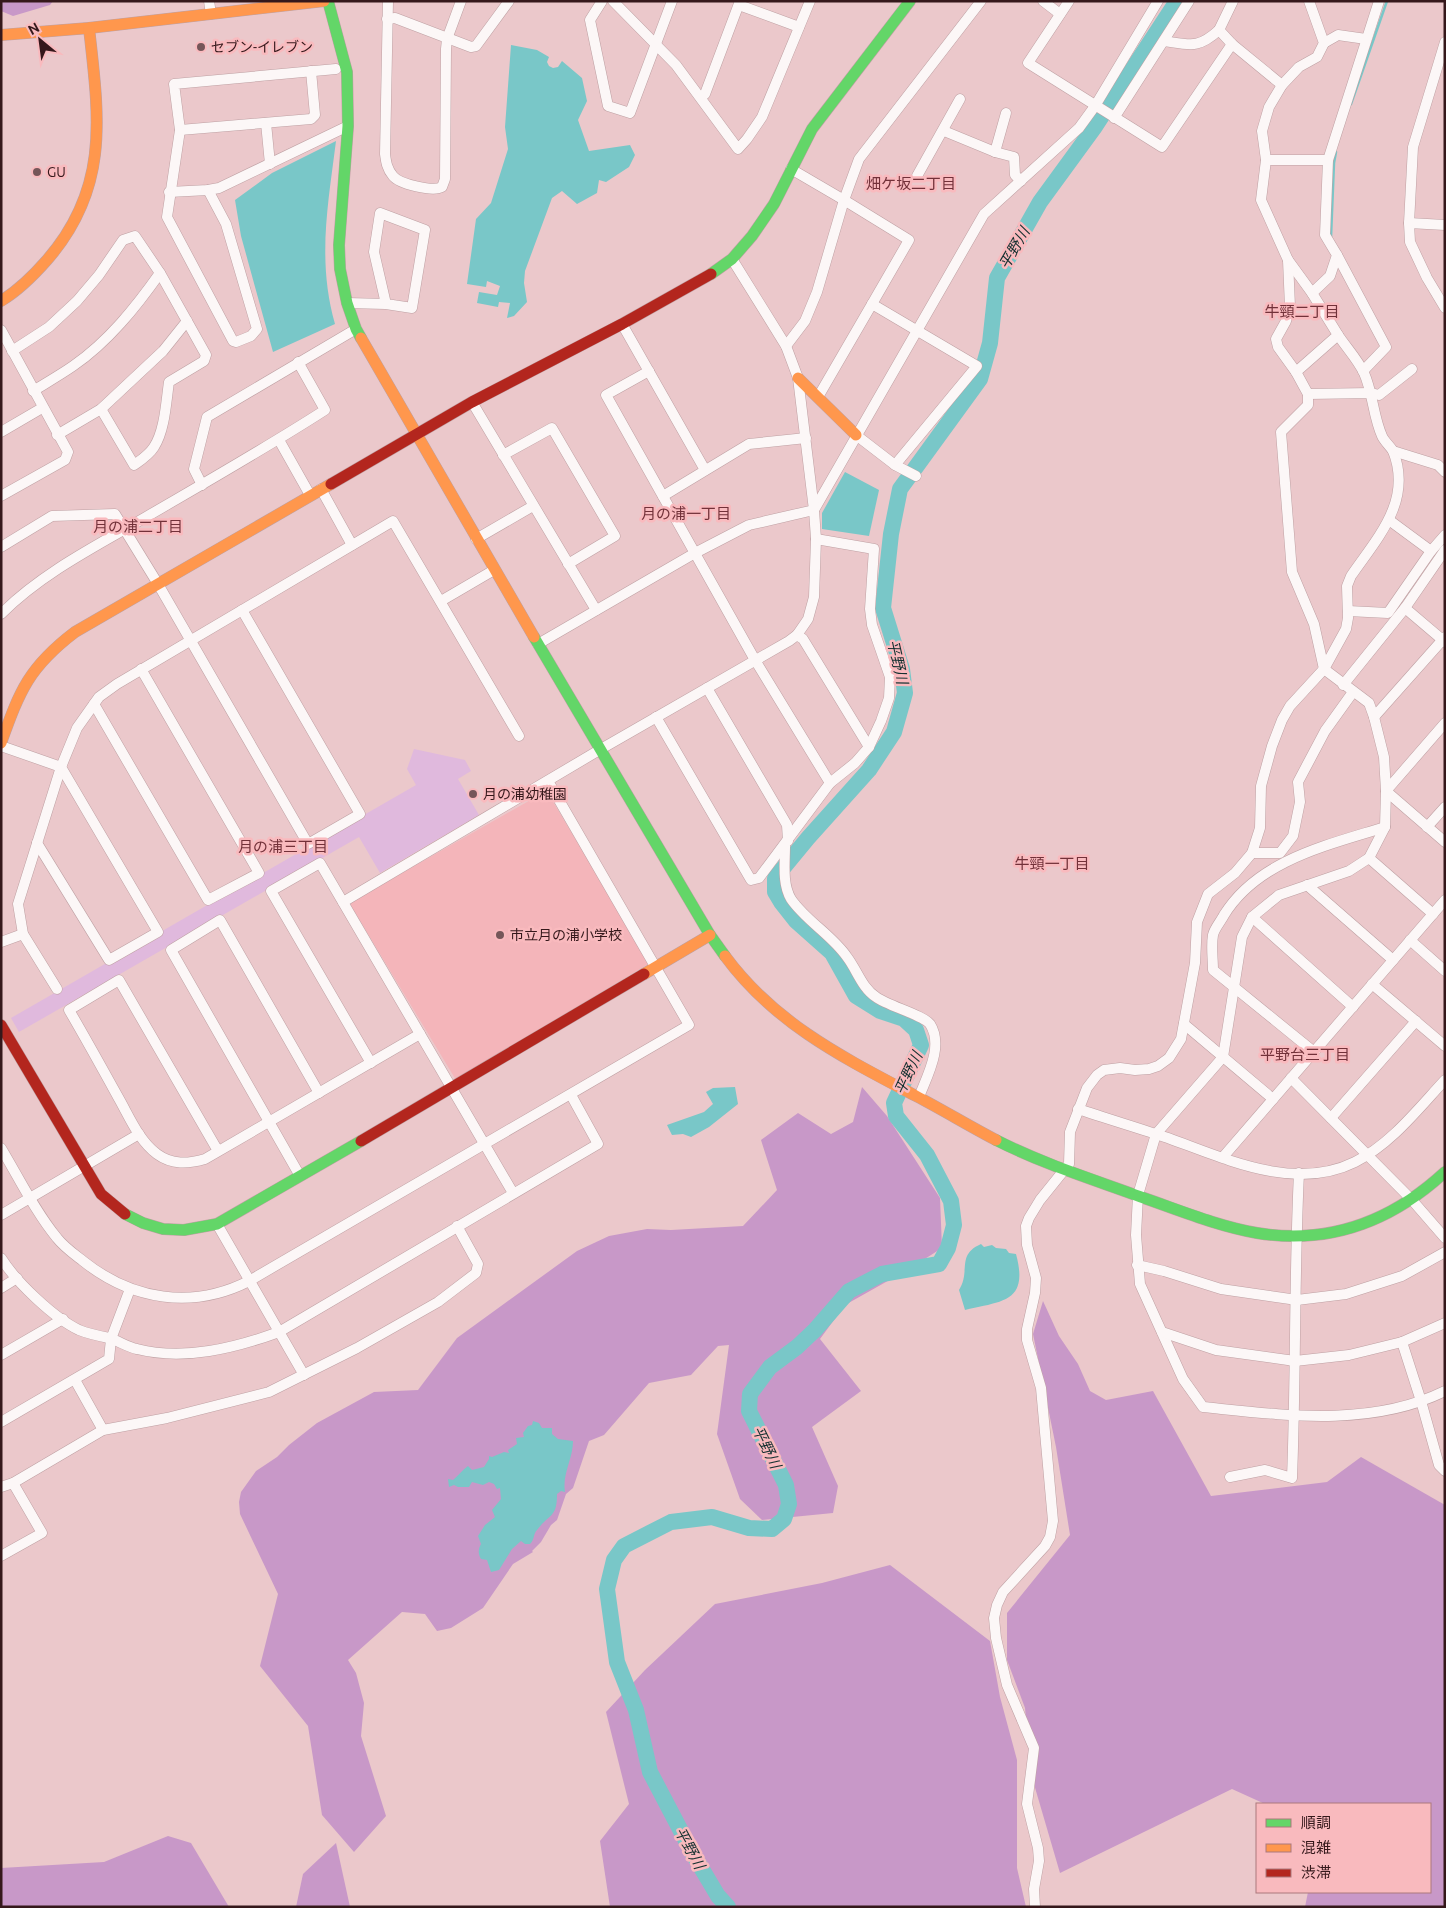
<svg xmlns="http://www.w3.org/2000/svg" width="1446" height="1908" viewBox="0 0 1446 1908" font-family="Ubuntu,'Noto Sans JP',sans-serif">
<rect width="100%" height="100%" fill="#ebc8cb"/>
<!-- built -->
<polygon fill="#f4b5ba" points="541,794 549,795 650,963 456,1080 351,906 351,902"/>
<!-- green -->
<polygon fill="#e0b9dd" points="414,749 465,760 471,771 458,779 479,815 380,873 359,837 19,1032 11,1018 416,785 407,769"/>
<!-- forest -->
<g fill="#c898c8">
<polygon points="1,1 53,1 50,5 13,16 1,11"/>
<polygon points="862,1087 887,1116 940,1198 942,1248 909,1269 845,1305 820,1339 861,1391 812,1427 838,1486 833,1513 762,1520 740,1499 717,1434 729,1345 718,1346 691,1375 649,1383 604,1435 589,1441 573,1488 566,1494 557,1520 551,1525 541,1542 532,1551 533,1552 513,1564 483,1608 451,1628 437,1631 425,1614 402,1612 348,1660 356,1673 364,1703 361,1736 386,1816 354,1852 322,1815 308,1726 260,1666 278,1594 240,1514 239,1502 241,1492 256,1471 277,1457 289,1445 317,1423 374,1392 418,1390 457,1338 577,1251 609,1236 647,1229 671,1230 743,1226 777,1190 761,1140 798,1113 831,1134 853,1122"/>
<polygon points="1043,1301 1059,1336 1078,1364 1090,1391 1106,1400 1153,1391 1211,1496 1327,1482 1361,1457 1445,1505 1445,1907 1305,1907 1308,1892 1430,1892 1430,1804 1265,1804 1232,1789 1060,1873 1031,1774 1025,1708 1007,1660 1007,1613 1070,1535 1056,1447 1033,1334"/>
<polygon points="890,1565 990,1641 1000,1697 1017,1760 1017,1868 1026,1907 610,1907 600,1841 629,1804 606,1712 645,1670 715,1604 822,1583"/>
<polygon points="168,1836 191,1843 229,1907 1,1907 1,1868 104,1862"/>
<polygon points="336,1843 350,1907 296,1907 303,1874"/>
</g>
<!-- water -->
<g fill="#79c7c8">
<polygon points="511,45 537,50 549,57 547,62 549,66 553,68 558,67 562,61 582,78 587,101 578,120 589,151 630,145 635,155 629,167 606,182 599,180 597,193 577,204 562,191 552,198 525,271 524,283 527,302 514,316 507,318 510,303 499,302 498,307 477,303 479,292 497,295 500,286 487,281 486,287 467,284 476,219 491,203 508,149 505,127"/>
<path d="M336,141C328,205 317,261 335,324L273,352L241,236L235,200L272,173Z"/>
<polygon points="845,472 879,490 869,536 822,529 822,513"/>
<polygon points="735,1087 738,1104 709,1127 691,1137 683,1134 672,1135 667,1125 704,1112 713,1104 706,1092 713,1088"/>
<path d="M981,1244L984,1247L992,1245L996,1248L1006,1249L1009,1253L1016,1254C1029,1302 1003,1301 965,1310L959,1290C971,1271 956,1255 981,1244Z"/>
<path d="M533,1421L539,1423L542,1428H552V1434L558,1439L573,1441C573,1459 562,1474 565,1492L561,1491L557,1494C557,1518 550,1513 537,1530C533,1534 535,1539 530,1544H525L521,1541L512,1549L499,1570L491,1572L487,1560L481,1559C478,1554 478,1549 481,1544L478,1536L485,1525L495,1517L492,1510L501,1499L500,1488L497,1489L494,1484L489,1482L483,1485L472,1482L469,1487H458L454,1485L449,1487L448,1479L453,1480C459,1475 462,1470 468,1466L472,1470L484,1467L489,1459V1456L492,1457L504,1452L509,1453L508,1450L517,1444L516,1438L524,1437L523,1433L528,1426L532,1425Z"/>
</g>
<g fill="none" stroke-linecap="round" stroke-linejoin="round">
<!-- stream -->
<g stroke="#79c7c8" stroke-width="2.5">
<polyline points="1351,104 1387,1"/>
<polyline points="1331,237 1334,163 1336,152"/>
</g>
<!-- river -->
<polyline stroke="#79c7c8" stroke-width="16" points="728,1907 718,1896 693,1854 650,1772 636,1710 617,1662 607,1589 614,1560 624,1546 671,1522 712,1517 749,1528 772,1529 784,1519 789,1504 786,1485 749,1411 750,1394 770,1367 797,1347 815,1330 849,1291 882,1274 939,1264 948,1248 954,1225 951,1201 927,1155 896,1116 894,1103 921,1045 916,1030 904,1019 880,1011 856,996 832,953 796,921 781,902 775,892 775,878 808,838 869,770 894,732 905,693 902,669 883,608 891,534 900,489 980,379 990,343 997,278 1040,202 1094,128 1177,1"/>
<!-- street casing -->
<g stroke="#bea0a3" stroke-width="11">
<g id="street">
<polyline points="209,1 211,14"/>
<path d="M388,1L385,154C386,162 387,169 393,176C399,184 433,192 442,187L445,179L446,49L447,39L461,1"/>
<polyline points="602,1 590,20 608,106 630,113 672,1"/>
<polyline points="613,1 676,65 738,149 747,139 762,117 810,1"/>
<polyline points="1043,1 1060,14"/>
<polyline points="1069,1 1028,63 1162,147 1232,44"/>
<polyline points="1233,1 1219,30 1232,44 1282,85"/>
<path d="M1309,1L1324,43L1317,57L1299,67L1282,85L1269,107L1262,131L1266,160L1261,200L1288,260L1312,293L1338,335L1296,372L1308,394V405L1281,432L1292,572L1314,624L1324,669L1369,703L1374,717L1384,757L1386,791L1385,827L1369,858L1349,871L1279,895L1252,917L1242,937L1223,1057L1156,1134L1138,1195L1136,1235L1140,1284L1183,1379L1203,1407C1282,1415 1370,1428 1445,1391"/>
<polyline points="739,5 799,27"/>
<polyline points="387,19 395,18 471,47 476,46 509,1"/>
<path d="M1164,41C1191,45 1198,49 1219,30"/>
<polyline points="1445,42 1413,147 1409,223 1410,242 1427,278 1445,308"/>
<polyline points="1324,43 1338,35 1366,39"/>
<polyline points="701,97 705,94 740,1"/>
<polyline points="1114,118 1189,1"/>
<polyline points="266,123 270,164"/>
<polyline points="180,130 311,119 315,115 311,71"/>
<polyline points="944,131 995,152 1014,157 1015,175 1021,181"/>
<polyline points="995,152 1006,113"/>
<polyline points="1266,160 1328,160"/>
<polyline points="791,169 844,200 909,240 872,304"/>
<polyline points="917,176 960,99"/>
<polyline points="208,190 226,224 257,329 251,336 236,342 233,341 167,217 180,130 174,84 336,69"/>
<polyline points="169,192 208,190 219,188 348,126"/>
<polyline points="1409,223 1445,225"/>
<polyline points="1337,255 1386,347 1363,371"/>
<polyline points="1288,260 1290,307 1286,321 1276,339 1278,347 1296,372"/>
<polyline points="1312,293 1330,276 1337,255 1325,235 1328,160 1379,1"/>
<polyline points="347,303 386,304 374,252 380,213 425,230 412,308 386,304"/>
<polyline points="622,324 705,470"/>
<polyline points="1,330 68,452 65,460 1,496"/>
<polyline points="786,346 805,321 817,292 844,200 859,159 981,1"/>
<path d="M12,351L49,327L77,301L99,275L123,240L135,236L160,273L206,355L204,361L169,382C166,402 165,430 154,447C149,455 141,460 134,465L101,409"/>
<polyline points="649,371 606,395 755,660 830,783"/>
<path d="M33,391C46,383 60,375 73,366C108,342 136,307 160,273"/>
<polyline points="1308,394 1371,393 1379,395 1412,369"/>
<polyline points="818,397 872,304 977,366 895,465"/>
<polyline points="472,402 596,610"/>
<polyline points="1,432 42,408"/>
<polyline points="57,435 101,409 163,351 187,321"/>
<polyline points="856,435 895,465 916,476"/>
<polyline points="279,440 310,495"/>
<polyline points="1393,451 1438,465 1445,472"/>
<polyline points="503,455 552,428 615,536 568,564"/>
<polyline points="202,485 194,469 207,417 356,329"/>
<polyline points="321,489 352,545"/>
<polyline points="663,496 749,444 806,438"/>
<polyline points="1389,520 1431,551"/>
<polyline points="476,539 533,506"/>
<polyline points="1,547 52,516 115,514 158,584 308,844 360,814 242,610"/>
<polyline points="441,601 494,570"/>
<polyline points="1405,608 1445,642"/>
<polyline points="1348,611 1388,613 1431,551 1445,535"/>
<path d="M1,614C42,573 96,546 146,517C206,482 266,448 325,410L298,362"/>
<polyline points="797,635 803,639 869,747"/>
<polyline points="538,644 695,553 749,525 814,510 984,214 1079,128 1095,106 1158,1"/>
<polyline points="1343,685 1405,608 1445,550"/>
<polyline points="707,688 787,825 788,841"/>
<polyline points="94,704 208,900 259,873 141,669"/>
<polyline points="656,717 751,880 759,878 830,783 855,763 869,747 881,721 889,698 890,677 872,625 870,609 874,549 816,539"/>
<polyline points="1374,717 1445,637"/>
<polyline points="1445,723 1386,791 1445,842"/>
<polyline points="1,746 61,767 158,932 109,960 37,843"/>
<polyline points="1427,827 1445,807"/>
<path d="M785,846C785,863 782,884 791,899C806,921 832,935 847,957C857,970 862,988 876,997C888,1006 923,1015 930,1024C944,1046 927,1076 919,1097"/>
<polyline points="1252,853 1280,853 1293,836 1300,802 1298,782 1325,731 1353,692"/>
<polyline points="1369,858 1433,914"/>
<polyline points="1307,885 1393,960"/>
<polyline points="343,902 601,749 789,641 797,635 808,619 814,597 816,539 814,510 798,378 786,346 732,259"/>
<polyline points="1252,917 1353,1007"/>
<polyline points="1410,940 1445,971"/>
<polyline points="1,942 23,934"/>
<polyline points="1372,984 1445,1046"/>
<polyline points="57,989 23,934 18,904 61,767 77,728 99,697 117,684 393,521 519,736"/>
<polyline points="1184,1024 1273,1099"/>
<path d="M1314,1052L1213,970C1213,959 1211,946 1213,935C1214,929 1221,921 1224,915C1258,860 1328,845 1385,827"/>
<polyline points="371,1063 271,891 320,863 513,1193"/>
<polyline points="1291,1078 1412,1200 1445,1238"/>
<path d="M1078,1109C1108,1119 1138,1128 1168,1138C1226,1159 1295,1192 1355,1162C1391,1144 1418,1109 1445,1080"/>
<polyline points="1331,1118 1416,1021"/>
<path d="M1,1148C19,1178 35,1211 57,1238C64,1247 74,1254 83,1261C132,1300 192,1310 249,1281L689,1025L548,781"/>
<path d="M218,1151L119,980L69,1010C86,1039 102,1068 118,1097C129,1116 139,1141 157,1154C172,1165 188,1164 205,1159L420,1034"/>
<polyline points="1223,1157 1445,900"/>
<polyline points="300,1176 171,950 220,920 319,1093"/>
<polyline points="1,1215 139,1134"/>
<polyline points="217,1224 304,1375"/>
<path d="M1,1258C16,1282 54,1318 79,1330C89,1334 99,1336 109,1338C119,1341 127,1347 137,1349C184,1361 235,1348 279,1332L598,1144L571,1095"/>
<polyline points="1137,1265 1164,1271 1221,1289 1297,1300 1346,1294 1402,1276 1445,1252"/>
<polyline points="1,1288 17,1278"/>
<polyline points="1162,1332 1216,1350 1295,1361 1349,1355 1402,1342 1445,1323"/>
<polyline points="1402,1342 1421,1401 1439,1465 1445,1471"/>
<polyline points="1,1355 63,1319"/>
<polyline points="75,1380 103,1430"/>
<polyline points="1,1422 109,1359 111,1339 130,1289"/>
<path d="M1230,1477L1265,1470L1292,1478C1296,1376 1294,1275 1299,1173"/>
<polyline points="1,1487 13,1483 103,1430 167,1418 269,1392 357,1348 438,1302 476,1273 478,1264 457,1226"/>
<polyline points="1,1556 42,1533 13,1483"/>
<path d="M1035,1907L1034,1889L1039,1861L1038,1848L1027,1804L1034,1748L1007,1685L996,1638L994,1618L997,1605L1003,1592L1045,1546L1050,1537L1053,1521L1041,1388L1027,1340V1329L1035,1293L1036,1278L1027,1245L1026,1226L1029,1218L1040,1200L1069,1164L1070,1132L1087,1088L1097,1075L1104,1070L1120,1068L1135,1070L1149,1069L1158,1066L1169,1058L1181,1039L1195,963L1197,922L1208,894L1235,873L1252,853L1260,828L1261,786L1272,746L1282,720L1290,706L1324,669L1346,629L1348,618L1347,586L1351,576C1377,538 1413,501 1393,451C1390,446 1384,441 1382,436C1373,416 1373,393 1364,373C1358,360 1346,347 1338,335"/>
</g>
</g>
<!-- fast casing -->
<g stroke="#bea0a3" stroke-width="12">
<g id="fast">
<polyline points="328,1 347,72 348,126 339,245 340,269 347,303 356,329 361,338"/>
<polyline points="711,274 732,259 752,236 774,204 812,129 910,1"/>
<polyline points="534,637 710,935 725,956"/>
<path d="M996,1140C1043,1164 1092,1179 1141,1197C1179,1210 1217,1226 1257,1233C1330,1245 1392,1221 1445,1172"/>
<polyline points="125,1214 143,1223 163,1229 184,1230 217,1224 361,1141"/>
</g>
</g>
<!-- slow casing -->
<g stroke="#bea0a3" stroke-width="12">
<g id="slow">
<polyline points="1,35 89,28 324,1"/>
<path d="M1,301C19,290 33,276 47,260C110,188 99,117 89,28"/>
<polyline points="361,338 534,637"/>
<polyline points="798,378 856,435"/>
<path d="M1,743C20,690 29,667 75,632L331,484"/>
<path d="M725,956C775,1024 844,1058 916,1096C943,1110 969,1126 996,1140"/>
<polyline points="644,974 710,935"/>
</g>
</g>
<!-- jam casing -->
<g stroke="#bea0a3" stroke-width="12">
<g id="jam">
<polyline points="331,484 472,402 622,324 711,274"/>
<polyline points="1,1025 101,1194 125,1214"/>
<polyline points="361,1141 644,974"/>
</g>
</g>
<!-- street -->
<use href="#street" stroke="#fcf7f7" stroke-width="10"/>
<!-- fast -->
<use href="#fast" stroke="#63d668" stroke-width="11"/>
<!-- slow -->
<use href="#slow" stroke="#ff974d" stroke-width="11"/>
<!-- jam -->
<use href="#jam" stroke="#b3261e" stroke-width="11"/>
</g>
<!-- markers -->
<g fill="#755659" stroke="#f9babe" stroke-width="2">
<circle cx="201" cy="47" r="5"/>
<circle cx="37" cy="172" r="5"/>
<circle cx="473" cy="794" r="5"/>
<circle cx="500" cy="935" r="5"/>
</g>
<g text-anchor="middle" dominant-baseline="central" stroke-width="5" stroke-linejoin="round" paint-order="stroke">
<!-- poi labels -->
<g font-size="14" fill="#35181b" stroke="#f9babe" text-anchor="start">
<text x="211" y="47">セブン-イレブン</text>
<text x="47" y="172">GU</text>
<text x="483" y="794">月の浦幼稚園</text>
<text x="510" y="935">市立月の浦小学校</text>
</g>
<!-- neighbourhood labels -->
<g font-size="15" fill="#723139" stroke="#f9babe">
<text x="911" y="183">畑ケ坂二丁目</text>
<text x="1302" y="311">牛頸二丁目</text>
<text x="686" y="513">月の浦一丁目</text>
<text x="138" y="526">月の浦二丁目</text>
<text x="283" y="846">月の浦三丁目</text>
<text x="1052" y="863">牛頸一丁目</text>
<text x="1305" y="1054">平野台三丁目</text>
</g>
<!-- water labels -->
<g font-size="15" font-style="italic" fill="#143030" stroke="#f9babe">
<text transform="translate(1014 248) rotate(-60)">平野川</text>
<text transform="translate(898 662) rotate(77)">平野川</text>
<text transform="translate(908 1073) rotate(-65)">平野川</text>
<text transform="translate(767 1447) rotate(64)">平野川</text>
<text transform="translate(690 1848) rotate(61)">平野川</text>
</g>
</g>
<!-- border -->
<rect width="1446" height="1908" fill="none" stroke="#35181b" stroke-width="5"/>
<!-- legend -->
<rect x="1256" y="1803" width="175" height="90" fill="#f9babe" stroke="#ab797d"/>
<rect x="1266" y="1819" width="25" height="8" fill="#63d668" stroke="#ab797d"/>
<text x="1301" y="1828" font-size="15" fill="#35181b">順調</text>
<rect x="1266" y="1844" width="25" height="8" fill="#ff974d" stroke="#ab797d"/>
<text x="1301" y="1853" font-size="15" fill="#35181b">混雑</text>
<rect x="1266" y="1869" width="25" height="8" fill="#b3261e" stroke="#ab797d"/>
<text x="1301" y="1878" font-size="15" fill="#35181b">渋滞</text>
<!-- north arrow -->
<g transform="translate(40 40) rotate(331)" stroke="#f9babe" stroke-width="4" paint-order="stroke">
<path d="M0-4L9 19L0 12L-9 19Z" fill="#35181b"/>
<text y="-8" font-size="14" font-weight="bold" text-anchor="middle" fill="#35181b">N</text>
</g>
</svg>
